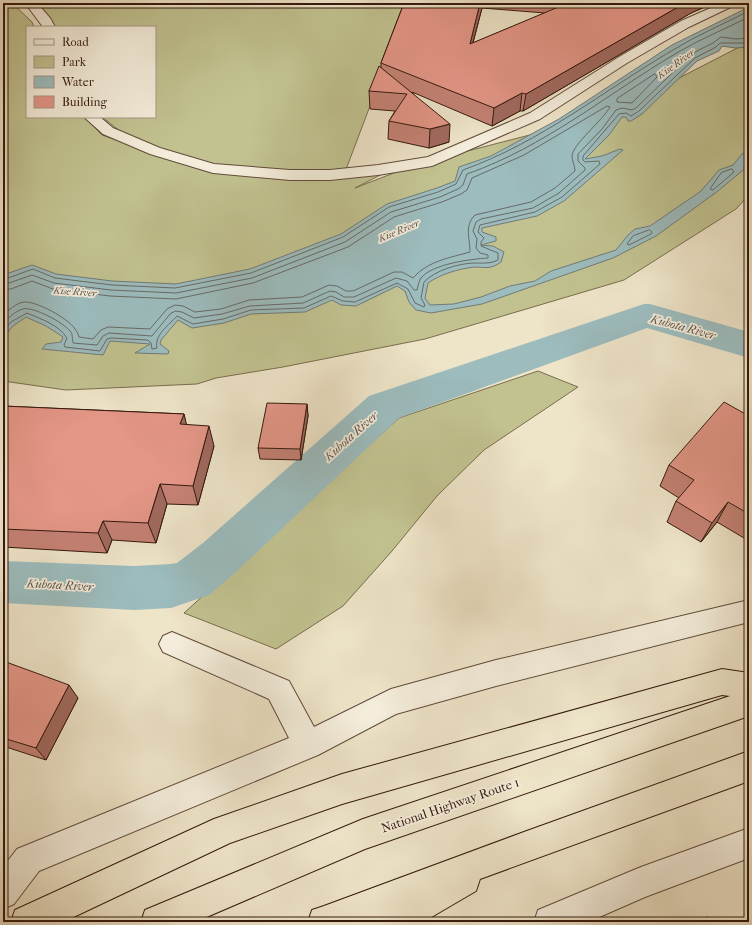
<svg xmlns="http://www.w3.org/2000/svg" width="752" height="925" viewBox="0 0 752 925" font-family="'IM FELL French Canon',serif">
<rect width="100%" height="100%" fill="#eee4c8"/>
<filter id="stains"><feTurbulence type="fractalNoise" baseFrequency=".005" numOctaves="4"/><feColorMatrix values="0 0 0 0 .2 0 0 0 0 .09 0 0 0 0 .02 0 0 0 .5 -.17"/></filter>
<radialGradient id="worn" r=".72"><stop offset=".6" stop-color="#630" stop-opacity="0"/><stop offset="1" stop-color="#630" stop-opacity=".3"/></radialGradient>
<!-- green -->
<g fill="#c1c290" stroke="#7a6d4e">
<polygon points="3,3 12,3 32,22 34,27 27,27 27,117 84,117 102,135 144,150 102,117 155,117 155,27 48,27 35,3 409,3 345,172 388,171 355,188 417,164 588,120 681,77 749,42 749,195 736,209 624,280 425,339 283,367 216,378 197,384 66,390 3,381"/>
<polygon points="538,371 578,387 484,450 437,496 392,551 343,606 276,649 184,613 399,418"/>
</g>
<!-- water -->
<path fill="#9cbcbe" stroke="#727a77" d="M749,7V47L735,48L722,46L719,51L697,61L642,114L631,121H628L626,117H622L609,135L585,159L602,156L620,149L623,150L564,201L537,216L482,228V232L496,237V241L481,245L493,246L504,252L501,262C490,270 486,267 474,267C458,269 441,274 428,283L425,298L430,305L454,304L481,297L510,286L535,281L551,271L616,250L628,235L635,229L650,226L701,191L719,170L733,165L742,154L749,151V165L718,191L656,236L613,258L482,304L431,313L416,310L409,302L405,291L397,286L356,306L341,305L332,300L305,312L251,314L224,323L192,328L178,320L161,340L160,344L169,351L168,354L135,353L150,344L110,341L103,355L42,349L46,344L61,342L63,337L46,326L26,317L13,326L6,334L8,345L3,344V273L6,274L32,265L56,274L112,281L176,284L250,269L341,234L387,204L437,188L455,181L459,167L491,156L559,119L672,45Z"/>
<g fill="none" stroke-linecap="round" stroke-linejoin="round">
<!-- shore -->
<g stroke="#686a66" stroke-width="1">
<polygon points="655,74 657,77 632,103 617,102 617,99"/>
<polygon points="732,169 734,172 713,190 710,189 721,173"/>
<polygon points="650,230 652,232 651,234 629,245 627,244 633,236"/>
<path d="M3,277L8,278L33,269L55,278L112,285L175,288L251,273L343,237L389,207L438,192L456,184L463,170C541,142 603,91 673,50C697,35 724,24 749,11"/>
<path d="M3,283H9L32,275L54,283L111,290L176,293L252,278L345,242L391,212L440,197L458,189L463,185L467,174C544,147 606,95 675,54C698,40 725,29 749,17"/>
<path d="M3,289H11L32,281L53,289L110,296L176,299L253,283L348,247L394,217L442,202L461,194L467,190L472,178L524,155L607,106L610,107C603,120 572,145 572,156C572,161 575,166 575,171L555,188L531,202L475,215C464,226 470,238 470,252C449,258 428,261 413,278L402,272H394L353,291H346L337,286L329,285L302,297L249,300L221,309L195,312L183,306L175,305L167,309L150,329L108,327L101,330L93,339L79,337C78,334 77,331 75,329C68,318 36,301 24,302C16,303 9,310 3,315"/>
<path d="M3,324C8,318 15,311 23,309C33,306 64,323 70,331C73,334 72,339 73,343L97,345L103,336L109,333L152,336L170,314L175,311L182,312L194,318L222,314L250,306L303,303L330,291L336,292L344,297H354L396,278L407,281L414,290H417C418,286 419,281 421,278C432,264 471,259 488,258V255L480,253L476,248L477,239L473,231L476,222L481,219L533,208L559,193L585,170V168L578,161V154L602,129L616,110L622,108L632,110L636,108L693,53L713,43L721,37L736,39L749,38"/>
<path d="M3,331L11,322L27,313C41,319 59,325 67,338L64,345L65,347L100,351L107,339L111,338L148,340L151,343L152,349L157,348C154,335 169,325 177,316L193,324L223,319L251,310L304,308L331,296L343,301L355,302L397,283L408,289L415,303L424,307L425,305L421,298L424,282C436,270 457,264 473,263C482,263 490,264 498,260V253L481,246V242L484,238L478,232L480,225L535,212L562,197L600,164L599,161L585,162L583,160V156L619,114L626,113L631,116L639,111L695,58L716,47L720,43H749"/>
</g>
<!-- river -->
<polygon fill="#9cbcbe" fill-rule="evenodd" points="644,304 650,304 749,332 749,358 647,328 399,418 237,571 209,595 171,608 134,610 3,603 3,561 134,566 171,564 177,563 203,543 369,396"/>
<!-- minor casing -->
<g stroke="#624b3c" stroke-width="2">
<g id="minor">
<polygon points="25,3 37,3 50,18 55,27 43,27"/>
<polygon points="722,3 737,3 735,5 689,27 627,63 540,119 432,166 378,175 330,180 290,180 213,173 150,154 103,134 84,117 100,117 113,128 160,148 214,164 290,170 330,170 378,165 428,157 530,113 619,57 681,21"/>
<polygon points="749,600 749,622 496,686 396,714 318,755 39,871 14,904 3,909 3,867 17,849 289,738 269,699 163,652 159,644 163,636 172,632 289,681 314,727 391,689 496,660"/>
<polygon points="749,828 749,858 645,897 588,922 534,922 538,910 641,867"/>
</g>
</g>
<!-- highway casing -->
<g stroke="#34180d" stroke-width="2">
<g id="highway">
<polygon points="722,669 749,673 749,716 365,849 195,922 141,922 145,910 363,819 730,696 722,695 342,804 230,843 63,922 11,922 15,910 214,819 342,774"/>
<polygon points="749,751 749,781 480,879 476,891 423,922 375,922 376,919 367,922 308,922 312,910 324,906 524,832"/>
</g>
</g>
<!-- minor -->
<use href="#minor" fill="#f4eddb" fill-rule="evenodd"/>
<!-- highway -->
<use href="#highway" fill="#eee4c8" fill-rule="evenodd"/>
</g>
<!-- wall -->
<g fill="#c48174" stroke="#34180d" fill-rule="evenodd">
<path d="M404,3H714L691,13L523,111H520L492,126L412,92L449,142L429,148L388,139L389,121L395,111L370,109L369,91L381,68V63ZM482,8L545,13L473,43Z"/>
<polygon points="307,404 308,416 301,460 260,459 258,448"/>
<polygon points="3,406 184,414 186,425 214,446 198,505 167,504 156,543 112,540 107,553 3,547"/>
<polygon points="749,416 749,541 717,522 701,542 667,522 676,501 679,498 660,486 669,465"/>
<polygon points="3,667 78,698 46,760 3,746"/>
<polygon points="707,917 722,922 700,922"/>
</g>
<!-- shaded-wall -->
<g fill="#a0695e" stroke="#34180d">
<polygon points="480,3 482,3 482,8 468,61 470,44"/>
<polygon points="685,3 714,3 691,13 523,111 526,94"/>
<polygon points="522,93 520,111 492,126 494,108"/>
<polygon points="450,124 449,142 429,148 430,129"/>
<polygon points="307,404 308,416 301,460 300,449"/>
<polygon points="184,414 189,435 180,424"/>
<polygon points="209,426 214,446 198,505 193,486"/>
<polygon points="160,484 167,504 156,543 148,523"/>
<polygon points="728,502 717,522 701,542 712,523"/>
<polygon points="103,521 112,540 107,553 98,533"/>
<polygon points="69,685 78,698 46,760 36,748"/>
</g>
<!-- building -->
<g fill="#e49687" stroke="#34180d">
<polygon points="404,3 480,3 470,44 568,3 685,3 526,94 522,93 494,108 381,63"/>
<polygon points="379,66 450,124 430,129 389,121 407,94 369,91"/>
<polygon points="724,402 749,416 749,514 728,502 712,523 676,501 694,480 669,465"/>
<polygon points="267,403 307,404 300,449 258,448"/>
<polygon points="3,406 184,414 180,424 209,426 193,486 160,484 148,523 103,521 98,533 3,529"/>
<polygon points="6,662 69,685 36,748 3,738 3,667"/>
<polygon points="707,917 722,922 707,922"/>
</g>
<g text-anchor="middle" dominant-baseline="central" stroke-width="3.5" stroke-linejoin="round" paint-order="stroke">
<!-- far-water labels -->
<g font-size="10" font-style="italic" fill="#58514b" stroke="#f4eddb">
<text transform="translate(676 64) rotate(-36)">Kise River</text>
<text transform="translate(399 231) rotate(-23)">Kise River</text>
<text transform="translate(75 292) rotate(4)">Kise River</text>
</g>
<!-- water labels -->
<g font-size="12" font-style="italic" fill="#58514b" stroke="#f4eddb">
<text transform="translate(683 327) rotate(15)">Kubota River</text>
<text transform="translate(351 436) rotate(-42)">Kubota River</text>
<text transform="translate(60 585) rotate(3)">Kubota River</text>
</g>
<!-- near-street labels -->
<g font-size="13" fill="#34180d" stroke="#f4eddb">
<text transform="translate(450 805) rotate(-19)">National Highway Route 1</text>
</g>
</g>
<!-- margin -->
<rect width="752" height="925" fill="none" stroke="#eee4c8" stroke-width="16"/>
<rect x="4" y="4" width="744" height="917" fill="none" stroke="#34180d" stroke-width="2"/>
<rect x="8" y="8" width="736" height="909" fill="none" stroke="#34180d"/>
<!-- legend -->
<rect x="26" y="26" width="130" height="92" fill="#f4eddb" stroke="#a79889"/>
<rect x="34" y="39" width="20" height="6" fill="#f4eddb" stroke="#a79889"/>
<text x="62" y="46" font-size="12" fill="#34180d">Road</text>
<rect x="34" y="56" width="20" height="12" fill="#c1c290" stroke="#a79889"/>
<text x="62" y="66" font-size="12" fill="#34180d">Park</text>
<rect x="34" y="76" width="20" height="12" fill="#9cbcbe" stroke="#a79889"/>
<text x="62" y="86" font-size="12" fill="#34180d">Water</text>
<rect x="34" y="96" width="20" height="12" fill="#e49687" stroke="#a79889"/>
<text x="62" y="106" font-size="12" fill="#34180d">Building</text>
<rect width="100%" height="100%" filter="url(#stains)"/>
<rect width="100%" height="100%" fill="url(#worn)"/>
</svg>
